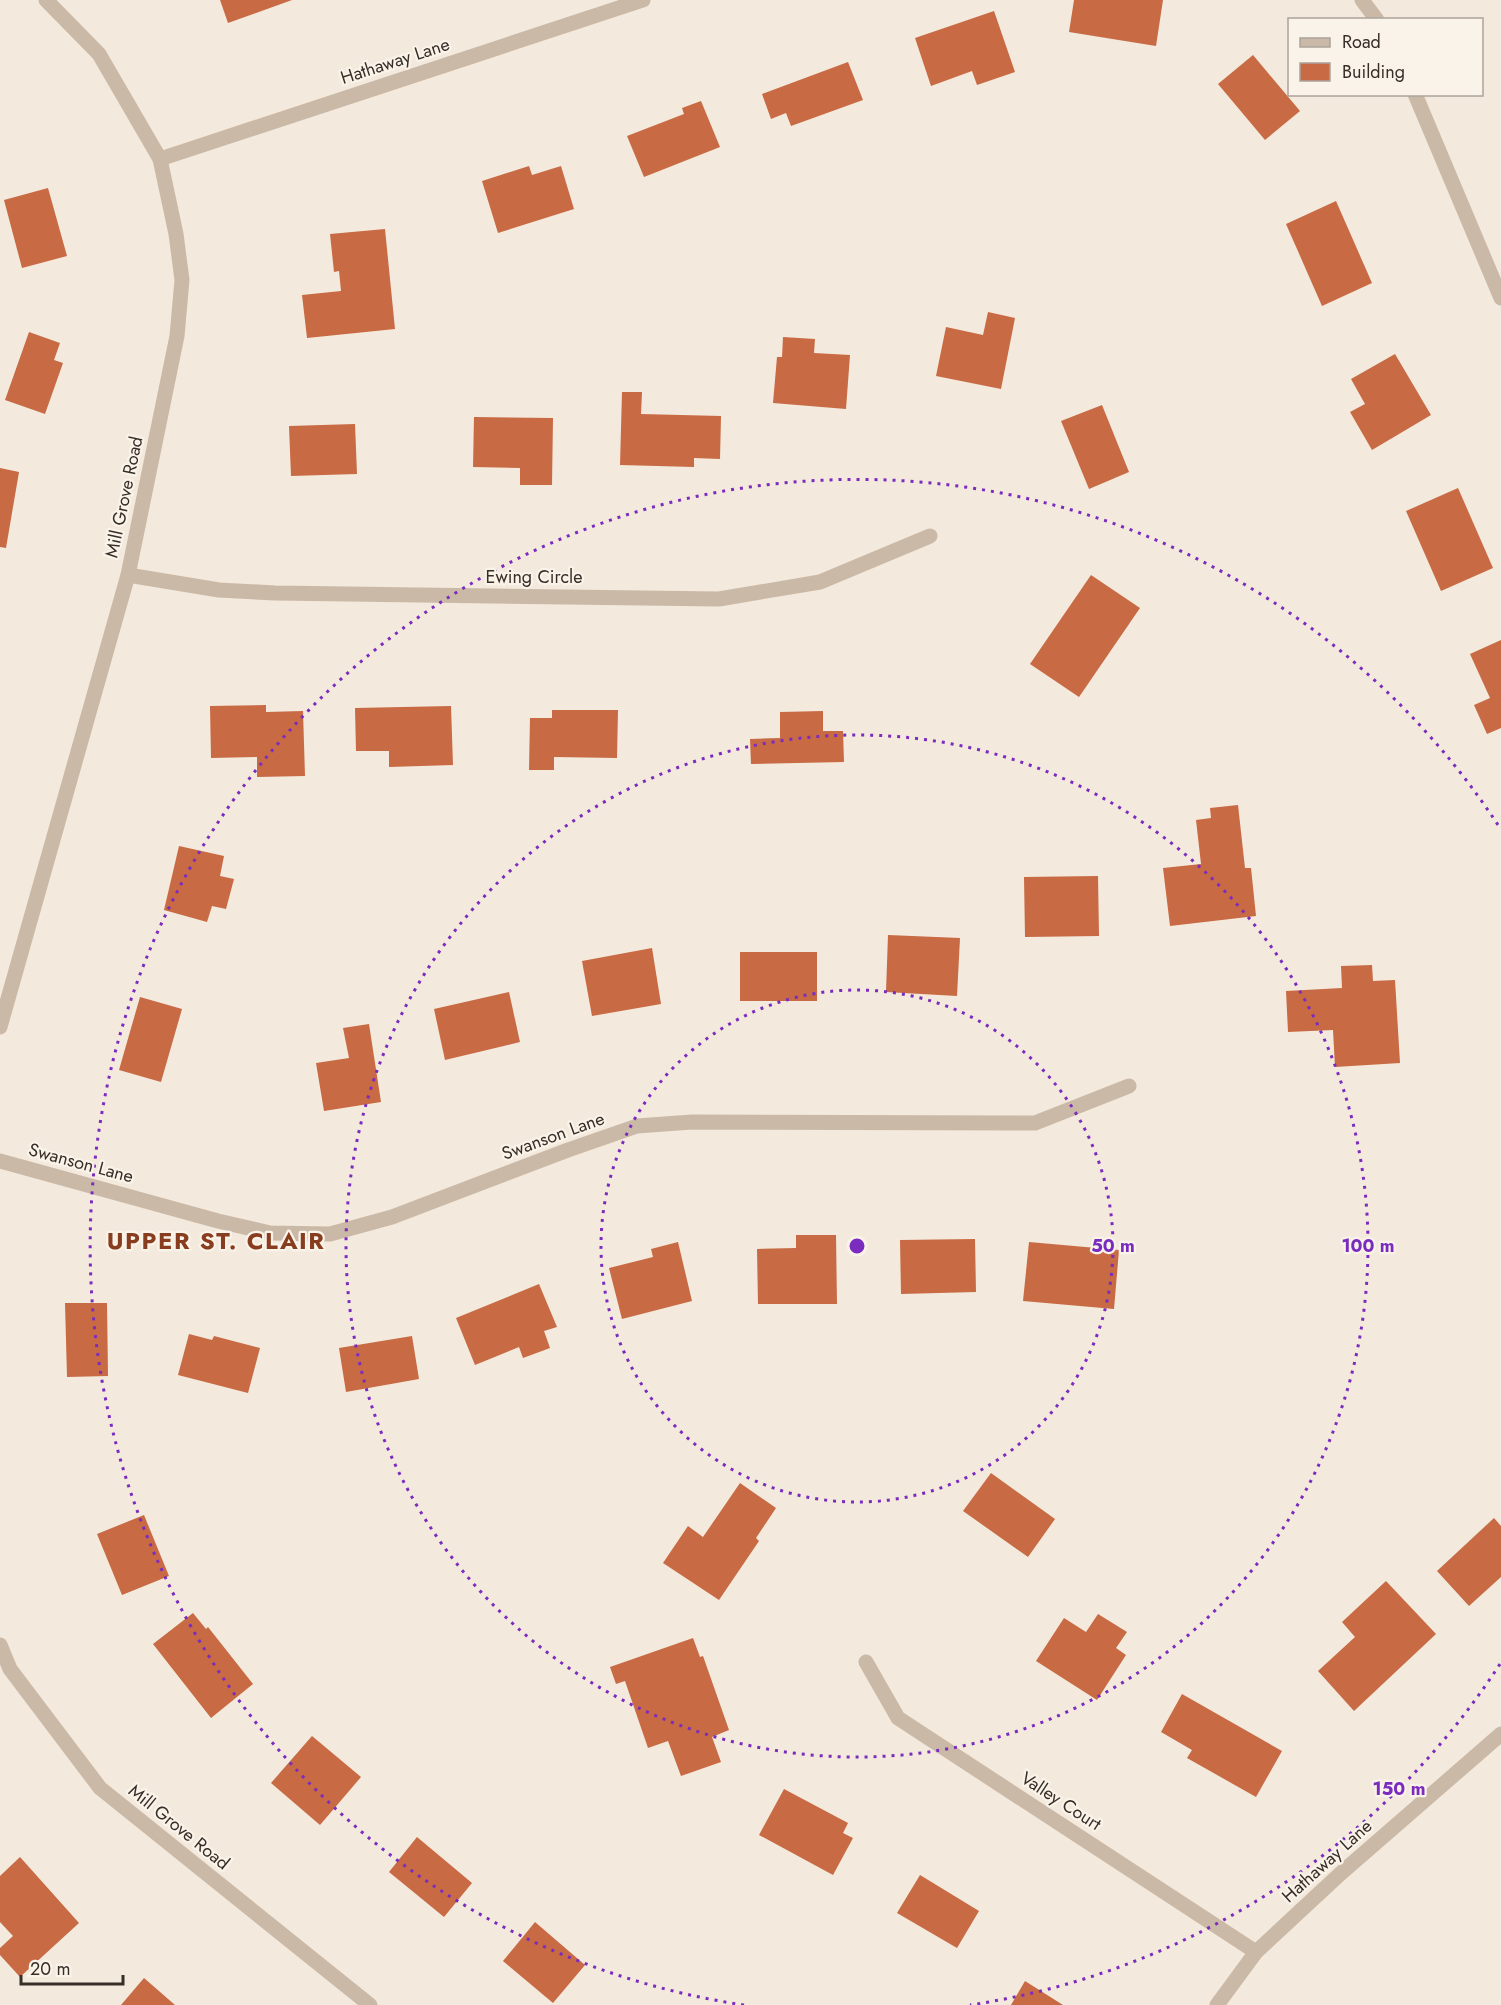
<svg xmlns="http://www.w3.org/2000/svg" width="1501" height="2005" viewBox="0 0 1501 2005" font-family="Jost,sans-serif">
<rect width="100%" height="100%" fill="#f3e9dc"/>
<!-- building -->
<g fill="#c86a44">
<polygon points="220,0 292,0 228,23"/>
<polygon points="1074,0 1163,0 1156,46 1069,32"/>
<polygon points="994,11 1015,72 977,85 972,71 931,86 915,38"/>
<polygon points="1253,55 1300,111 1265,140 1218,84"/>
<polygon points="848,62 863,100 791,126 786,113 771,119 762,94"/>
<polygon points="701,101 720,147 644,177 627,136 684,114 682,108"/>
<polygon points="529,166 532,175 561,166 574,209 498,233 482,181"/>
<polygon points="48,188 67,256 22,268 4,200"/>
<polygon points="1336,201 1372,283 1322,306 1286,224"/>
<polygon points="385,229 395,329 307,338 302,295 341,291 339,271 334,272 330,234"/>
<polygon points="988,312 1015,318 1001,389 936,376 946,327 983,335"/>
<polygon points="29,332 60,343 54,360 63,363 45,414 5,400"/>
<polygon points="783,337 815,339 814,353 850,355 846,409 773,403 777,357 782,357"/>
<polygon points="1395,354 1431,415 1372,450 1350,412 1365,404 1351,379"/>
<polygon points="622,392 642,392 641,414 721,416 720,459 694,458 694,467 620,465"/>
<polygon points="1102,405 1129,472 1089,489 1061,421"/>
<polygon points="474,417 553,418 552,485 520,485 520,468 473,467"/>
<polygon points="355,424 357,474 291,476 289,426"/>
<polygon points="0,468 19,472 6,548 0,547"/>
<polygon points="1458,488 1493,568 1441,591 1406,511"/>
<polygon points="1091,575 1140,608 1079,697 1030,664"/>
<polygon points="1501,640 1501,728 1487,734 1474,705 1490,698 1470,654"/>
<polygon points="266,705 266,712 303,711 305,776 257,777 257,757 211,758 210,706"/>
<polygon points="451,706 453,765 389,767 389,751 356,751 355,708"/>
<polygon points="552,710 618,710 617,758 554,757 554,770 529,770 530,718 552,718"/>
<polygon points="823,711 823,731 843,731 844,762 751,764 750,739 780,738 780,712"/>
<polygon points="1238,805 1245,868 1251,868 1256,916 1170,926 1163,868 1201,864 1196,820 1211,818 1210,808"/>
<polygon points="179,846 224,856 220,876 234,879 226,909 212,906 207,922 164,910"/>
<polygon points="1098,876 1099,936 1025,937 1024,877"/>
<polygon points="888,935 960,938 957,996 886,992"/>
<polygon points="652,948 661,1004 592,1016 582,961"/>
<rect x="740" y="952" width="77" height="49"/>
<polygon points="1372,965 1373,981 1395,980 1400,1063 1335,1067 1333,1030 1288,1032 1286,991 1342,988 1341,966"/>
<polygon points="509,992 520,1042 445,1060 434,1009"/>
<polygon points="140,997 182,1009 161,1082 119,1070"/>
<polygon points="369,1024 381,1102 324,1111 316,1063 349,1058 343,1028"/>
<polygon points="796,1235 836,1235 837,1304 758,1304 757,1249 796,1248"/>
<polygon points="975,1239 976,1292 901,1294 900,1240"/>
<polygon points="678,1242 692,1301 622,1319 609,1268 653,1257 651,1249"/>
<polygon points="1029,1242 1119,1250 1114,1309 1023,1301"/>
<polygon points="539,1284 557,1327 544,1331 550,1348 523,1358 519,1347 475,1365 456,1318"/>
<polygon points="65,1303 107,1303 108,1376 67,1377"/>
<polygon points="189,1334 212,1340 214,1336 260,1348 248,1393 178,1375"/>
<polygon points="412,1336 419,1379 346,1392 339,1348"/>
<polygon points="991,1473 1055,1519 1028,1557 963,1511"/>
<polygon points="740,1483 776,1508 756,1538 759,1541 719,1600 663,1563 688,1526 703,1537"/>
<polygon points="144,1515 169,1576 122,1595 97,1534"/>
<polygon points="1494,1518 1501,1526 1501,1577 1469,1606 1437,1571"/>
<polygon points="1386,1581 1436,1634 1354,1711 1318,1671 1355,1637 1342,1622"/>
<polygon points="193,1613 206,1629 208,1627 253,1684 211,1718 153,1644"/>
<polygon points="1098,1614 1127,1632 1116,1648 1126,1655 1097,1700 1036,1661 1064,1618 1086,1632"/>
<polygon points="693,1638 700,1657 703,1656 729,1730 712,1737 721,1762 681,1776 668,1741 648,1748 625,1681 616,1684 610,1667"/>
<polygon points="1182,1694 1282,1751 1256,1797 1187,1758 1192,1750 1161,1732"/>
<polygon points="312,1736 361,1777 320,1825 271,1783"/>
<polygon points="784,1789 848,1823 843,1833 853,1838 833,1875 759,1835"/>
<polygon points="417,1837 472,1883 444,1917 389,1872"/>
<polygon points="20,1857 79,1923 20,1977 0,1955 0,1948 13,1936 0,1922 0,1876"/>
<polygon points="920,1875 979,1911 957,1948 897,1913"/>
<polygon points="535,1922 585,1965 553,2003 503,1961"/>
<polygon points="144,1978 175,2005 121,2005"/>
<polygon points="1025,1981 1063,2005 1011,2005"/>
</g>
<g fill="none" stroke-linecap="round" stroke-linejoin="round">
<!-- minor -->
<g stroke="#cbb9a7" stroke-width="15">
<polyline points="1362,0 1377,20"/>
<polyline points="1415,94 1501,298"/>
<polyline points="160,159 643,0"/>
<polyline points="128,575 219,590 275,593 719,599 820,582 930,536"/>
<polyline points="0,1027 128,575 177,336 182,280 176,234 160,159 99,54 46,0"/>
<polyline points="0,1161 218,1221 270,1233 330,1234 392,1217 568,1150 637,1126 692,1122 1035,1123 1129,1086"/>
<polyline points="0,1645 10,1669 100,1788 370,2005"/>
<polyline points="866,1662 898,1718 1256,1952"/>
<polyline points="1217,2005 1256,1952 1340,1874 1501,1734"/>
</g>
</g>
<!-- distance rings -->
<g fill="none" stroke="#7b2cbf" stroke-width="3" stroke-dasharray="3 6">
<circle cx="857" cy="1246" r="256"/>
<circle cx="857" cy="1246" r="511"/>
<path d="M1500 1664A767 767 0 0 1 970 2005M744 2005A767 767 0 1 1 1500 828"/>
</g>
<g text-anchor="middle" dominant-baseline="central" stroke-width="4.5" stroke-linejoin="round" paint-order="stroke">
<!-- street labels -->
<g font-size="18" fill="#372e28" stroke="#faf3e9">
<text transform="translate(395 61) rotate(-18)">Hathaway Lane</text>
<text transform="translate(124 497) rotate(-78)">Mill Grove Road</text>
<text x="534" y="577">Ewing Circle</text>
<text transform="translate(553 1136) rotate(-20)">Swanson Lane</text>
<text transform="translate(81 1163) rotate(15)">Swanson Lane</text>
<text transform="translate(1061 1801) rotate(33)">Valley Court</text>
<text transform="translate(179 1827) rotate(39)">Mill Grove Road</text>
<text transform="translate(1327 1861) rotate(-42)">Hathaway Lane</text>
</g>
<!-- district labels -->
<g font-size="24" font-weight="bold" letter-spacing="1.5" fill="#883d1f" stroke="#faf3e9">
<text x="216" y="1240">UPPER ST. CLAIR</text>
</g>
</g>
<circle cx="857" cy="1246" r="9" fill="#7b2cbf" stroke="#faf3e9" stroke-width="3"/>
<g font-size="18" text-anchor="middle" font-weight="bold" fill="#7b2cbf" stroke="#faf3e9" stroke-width="4.5" stroke-linejoin="round" paint-order="stroke">
<text x="1113" y="1252">50 m</text>
<text x="1368" y="1252">100 m</text>
<text x="1399" y="1795">150 m</text>
</g>
<!-- legend -->
<rect x="1288" y="18" width="195" height="78" fill="#faf3e9" stroke="#aca49c" stroke-width="1.5"/>
<rect x="1300" y="38" width="30" height="9" fill="#cbb9a7" stroke="#aca49c" stroke-width="1.5"/>
<text x="1342" y="48" font-size="18" fill="#372e28">Road</text>
<rect x="1300" y="63" width="30" height="18" fill="#c86a44" stroke="#aca49c" stroke-width="1.5"/>
<text x="1342" y="78" font-size="18" fill="#372e28">Building</text>
<!-- scale -->
<path d="M21 1975v9h102v-9" fill="none" stroke="#372e28" stroke-width="3"/>
<text x="30" y="1975" font-size="18" fill="#372e28" stroke="#faf3e9" stroke-width="4.5" paint-order="stroke">20 m</text>
</svg>
